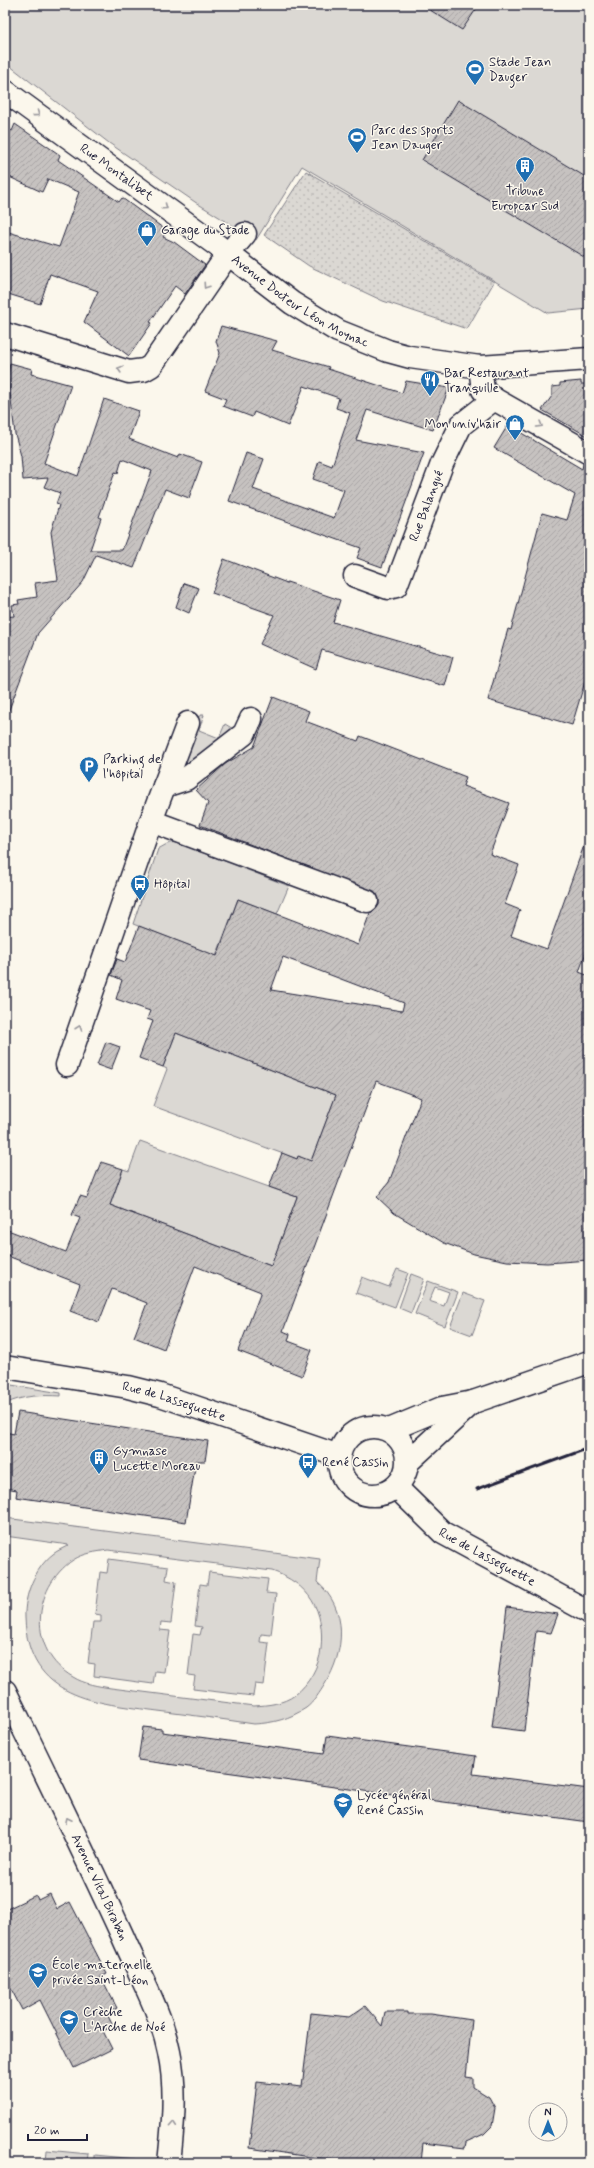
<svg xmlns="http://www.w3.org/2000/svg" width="594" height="2168" viewBox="0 0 594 2168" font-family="Mynerve,sans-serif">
<defs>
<pattern id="park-dots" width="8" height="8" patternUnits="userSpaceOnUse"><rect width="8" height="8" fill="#dbd8d3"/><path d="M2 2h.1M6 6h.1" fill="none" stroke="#bcb9b6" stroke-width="1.8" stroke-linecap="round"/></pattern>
<pattern id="building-hatch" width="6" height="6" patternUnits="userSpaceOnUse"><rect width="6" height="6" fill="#c6c2c0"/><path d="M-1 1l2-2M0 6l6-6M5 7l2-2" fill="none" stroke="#aaa6a6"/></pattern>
</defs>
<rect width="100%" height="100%" fill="#fbf7ec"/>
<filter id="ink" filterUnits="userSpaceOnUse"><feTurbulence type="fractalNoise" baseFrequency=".025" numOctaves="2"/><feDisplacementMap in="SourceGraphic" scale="8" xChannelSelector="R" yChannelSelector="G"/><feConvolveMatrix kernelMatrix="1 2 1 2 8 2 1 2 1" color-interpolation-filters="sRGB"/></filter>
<g filter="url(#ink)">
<!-- green -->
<g fill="#dbd8d3" stroke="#7e7d87" fill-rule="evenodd">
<polygon points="5,5 589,5 589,309 548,313 302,166 256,240 195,202 109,143 5,62"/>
<polygon points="201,715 204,715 199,730 219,738 225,724 235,730 184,773 179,763 198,717"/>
<polygon points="175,842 289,886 277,914 238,899 215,959 206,952 133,924 158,849 167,844"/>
<polygon points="176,1033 336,1095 310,1164 299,1156 297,1159 153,1106 167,1069 163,1067"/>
<polygon points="140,1141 297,1197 271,1266 110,1205 123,1169 129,1171"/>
<polygon points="397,1269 408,1273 395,1307 356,1293 362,1277 389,1287"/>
<polygon points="411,1274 424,1279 411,1313 399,1308"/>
<path d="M428,1281L458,1292L445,1326L415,1314ZM435,1287L449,1292L444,1306L429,1301Z"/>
<polygon points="463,1293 485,1301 472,1335 450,1327"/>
<path d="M5,1384L61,1393V1396C40,1395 24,1395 5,1404Z"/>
<path d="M5,1518L320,1559L317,1582C349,1609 345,1652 325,1684C320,1692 314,1702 306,1708C289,1719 274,1723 254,1724C222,1719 190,1715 158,1711C96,1703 28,1699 25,1618C24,1595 35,1568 53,1554C58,1550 64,1548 69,1545L5,1536ZM108,1550L272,1571C309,1584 325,1610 321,1649C319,1666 309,1684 295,1695C283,1704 268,1705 254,1706L111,1688C98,1686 84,1684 73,1677C27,1651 32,1588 73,1560C84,1553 96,1552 108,1550Z"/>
<polygon points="109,1559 168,1567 166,1580 176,1582 171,1623 161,1622 160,1630 170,1631 164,1672 155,1671 153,1684 94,1676 95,1664 88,1663 93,1622 101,1622 101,1615 95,1614 100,1572 107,1573"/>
<polygon points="209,1572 268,1579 266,1593 276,1594 271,1635 261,1634 260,1642 269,1643 264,1685 255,1684 253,1696 193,1689 195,1676 188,1675 193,1634 200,1635 202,1627 195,1626 200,1584 207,1585"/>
<polygon points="47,2150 88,2154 87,2163 46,2163"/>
<polygon points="94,2155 136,2159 135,2163 94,2163"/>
</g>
<!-- park -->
<polygon fill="url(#park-dots)" stroke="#7e7d87" points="306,171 494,282 467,329 383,301 309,266 264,235"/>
<!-- building -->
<g fill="url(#building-hatch)" stroke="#22223b" fill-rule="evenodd">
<polygon points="422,5 479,5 462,30"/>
<polygon points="458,100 589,179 589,260 422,160"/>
<polygon points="15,124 60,155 58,160 119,202 122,198 167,231 163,237 174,242 205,265 185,294 175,286 150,322 152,323 129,356 84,322 98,291 50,274 40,304 5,293 5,231 59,247 79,192 48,179 42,192 5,175 5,127 12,131"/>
<polygon points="221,326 277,341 272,350 329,367 328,369 402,393 406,381 449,388 433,430 367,410 356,440 424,453 382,567 357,558 361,548 229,501 246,453 264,459 253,489 334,518 344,490 313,479 319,461 332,466 350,413 336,408 339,398 304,386 288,426 254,412 252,417 223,406 226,399 205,391 220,353 216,341"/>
<path d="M10,363L32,369L31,374L71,385L44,463L78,476L104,399L139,411L129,439L178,458L180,454L202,462L189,498L165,489L134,568L96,555L83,582L38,633L7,715H5V617L14,616L12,605L19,604L18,600L37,597L35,583L58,580L51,532L59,505L56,504L60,493L44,487L48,478L23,480L21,456L15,434L8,376ZM122,459L152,471L122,550H90L101,518L99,517L115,472L118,473Z"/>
<polygon points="581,381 581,384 586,384 589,437 542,410 552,396 552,387 560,386 560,383"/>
<polygon points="508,425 582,469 583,464 589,465 589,668 572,725 488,700 508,629 511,630 542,513 567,520 575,495 494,448"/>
<polygon points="224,559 287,583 287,582 340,600 333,622 453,657 445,686 322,650 316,669 260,644 274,615 212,593"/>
<polygon points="184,583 199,588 189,613 176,607"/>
<path d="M273,697L309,711L305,721L358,741L360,736L466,777L463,786L509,803L490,854L519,865L505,904L520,910L511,936L547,949L587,837H589V944L579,972L589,976V1260L547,1263L507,1261L474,1254L444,1243L394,1213L377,1197L389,1182L421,1098L376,1081L283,1331L290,1334L288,1341L312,1350L302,1376L238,1351L261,1292L195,1266L164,1349L134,1337L147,1303L112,1289L99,1322L70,1311L80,1284L5,1255V1229L66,1252L80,1218L72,1215L80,1196L87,1198L101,1162L123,1169L110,1205L271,1266L297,1197L269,1187L282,1153L297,1159L298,1156L311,1161L336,1095L176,1033L163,1067L139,1058L153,1021L147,1019L150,1011L116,999L122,980L111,975L117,959L125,962L139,926L217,956L238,899L358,945L370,913L375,910L379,905V899L376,893L200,825L208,803L196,790L225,764L254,747ZM283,957L404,1003L402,1011L271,990Z"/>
<polygon points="106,1042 120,1047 111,1070 97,1065"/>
<polygon points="18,1412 208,1441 205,1461 196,1461 186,1522 16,1497 17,1490 5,1488 5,1432 14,1434"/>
<polygon points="507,1607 558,1614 551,1633 536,1631 524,1731 492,1727"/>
<polygon points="143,1727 162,1729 162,1732 324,1754 327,1736 476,1756 473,1774 589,1789 589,1822 138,1760"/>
<polygon points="50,1894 57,1909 70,1902 107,1974 101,1977 117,2008 107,2014 113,2026 103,2031 112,2049 74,2068 40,2000 22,2010 5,1977 5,1910 36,1895 38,1900"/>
<polygon points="365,2006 382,2026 385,2012 408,2012 408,2014 431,2014 472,2020 466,2077 473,2078 473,2087 489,2097 495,2108 492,2126 484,2134 466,2142 465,2148 423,2143 421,2163 351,2163 249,2148 257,2082 302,2087 311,2013 349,2017"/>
</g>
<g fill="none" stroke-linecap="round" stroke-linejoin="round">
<!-- minor casing -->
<g stroke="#22223b" stroke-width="25">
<g id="minor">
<path id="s1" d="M5,91L218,246L292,303L338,331L388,351L410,357L480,367L589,359"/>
<polyline points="5,334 129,372 144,370 151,366 228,254 245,234"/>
<polyline points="480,367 483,390 494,399 589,453"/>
<path id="s2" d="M355,576L388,588L396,586L442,464L461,425L494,399"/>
<polyline points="164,786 186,779 244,734 251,719"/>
<polyline points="151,821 367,901"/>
<polyline points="67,1065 151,821 188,723"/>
<path id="s3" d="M5,1367L128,1387L160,1395L339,1456"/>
<circle cx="373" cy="1461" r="34"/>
<polyline points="389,1430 442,1408 473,1402 589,1362"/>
<polyline points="408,1462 473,1402"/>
<path id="s4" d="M396,1487L443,1533L589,1612"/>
</g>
</g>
<!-- major casing -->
<g stroke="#22223b" stroke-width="25">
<g id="major">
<path id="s5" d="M5,1691C45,1773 85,1854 123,1937C139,1974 161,2012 169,2052C177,2089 173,2126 169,2163"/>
</g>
</g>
<!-- minor -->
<use href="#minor" stroke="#fbf7ec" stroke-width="22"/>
<!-- major -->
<use href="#major" stroke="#fbf7ec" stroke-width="22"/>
<!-- rail -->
<polyline stroke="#22223b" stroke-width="3" points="477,1489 589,1448"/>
</g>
<!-- one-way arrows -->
<defs><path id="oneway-chevron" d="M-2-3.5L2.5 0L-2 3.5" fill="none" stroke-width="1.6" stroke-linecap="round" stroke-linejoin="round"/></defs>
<g stroke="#99979c">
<use href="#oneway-chevron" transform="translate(37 114) rotate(36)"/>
<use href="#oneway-chevron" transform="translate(165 207) rotate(36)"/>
<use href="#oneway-chevron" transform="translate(206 286) rotate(124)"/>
<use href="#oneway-chevron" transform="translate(120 369) rotate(-163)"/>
<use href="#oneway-chevron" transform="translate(540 425) rotate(30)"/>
<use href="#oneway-chevron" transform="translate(79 1028) rotate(-71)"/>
<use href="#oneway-chevron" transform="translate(68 1820) rotate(-116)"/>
<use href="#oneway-chevron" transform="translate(173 2124) rotate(-86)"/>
</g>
</g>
<!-- icons -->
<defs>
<g id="stadium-pin" transform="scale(1)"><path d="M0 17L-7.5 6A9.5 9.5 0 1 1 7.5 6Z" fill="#1f6fb2" stroke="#fbf7ec"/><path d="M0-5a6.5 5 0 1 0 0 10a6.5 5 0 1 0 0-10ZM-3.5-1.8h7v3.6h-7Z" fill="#fff"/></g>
<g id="building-pin" transform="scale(1)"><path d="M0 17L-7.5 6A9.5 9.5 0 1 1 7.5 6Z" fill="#1f6fb2" stroke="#fbf7ec"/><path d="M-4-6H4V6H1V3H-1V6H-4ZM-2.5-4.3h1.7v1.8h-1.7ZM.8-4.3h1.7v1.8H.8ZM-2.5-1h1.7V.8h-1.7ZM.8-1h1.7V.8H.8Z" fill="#fff"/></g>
<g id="shop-pin" transform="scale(1)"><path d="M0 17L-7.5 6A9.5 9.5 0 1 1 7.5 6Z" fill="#1f6fb2" stroke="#fbf7ec"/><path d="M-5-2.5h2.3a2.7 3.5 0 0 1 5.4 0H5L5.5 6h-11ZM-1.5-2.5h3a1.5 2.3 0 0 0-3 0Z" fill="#fff"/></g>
<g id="restaurant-pin" transform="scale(1)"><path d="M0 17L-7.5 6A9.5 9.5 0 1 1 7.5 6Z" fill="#1f6fb2" stroke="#fbf7ec"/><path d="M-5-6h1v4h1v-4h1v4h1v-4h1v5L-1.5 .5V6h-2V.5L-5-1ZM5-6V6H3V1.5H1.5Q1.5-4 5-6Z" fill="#fff"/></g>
<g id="parking-pin" transform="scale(1)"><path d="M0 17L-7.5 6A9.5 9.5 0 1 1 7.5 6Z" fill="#1f6fb2" stroke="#fbf7ec"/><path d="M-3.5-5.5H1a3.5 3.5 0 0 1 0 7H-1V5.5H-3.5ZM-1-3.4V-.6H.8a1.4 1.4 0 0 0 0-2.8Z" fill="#fff"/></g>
<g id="bus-pin" transform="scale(1)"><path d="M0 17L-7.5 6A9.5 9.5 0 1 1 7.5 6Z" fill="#1f6fb2" stroke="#fbf7ec"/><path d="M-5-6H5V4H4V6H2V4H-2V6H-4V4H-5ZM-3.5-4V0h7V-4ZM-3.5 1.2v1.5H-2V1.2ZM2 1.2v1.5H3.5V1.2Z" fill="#fff"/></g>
<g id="school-pin" transform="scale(1)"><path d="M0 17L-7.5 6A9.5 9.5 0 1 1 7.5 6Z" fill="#1f6fb2" stroke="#fbf7ec"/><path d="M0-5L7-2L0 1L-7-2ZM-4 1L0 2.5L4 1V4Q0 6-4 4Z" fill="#fff"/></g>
</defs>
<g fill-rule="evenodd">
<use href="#stadium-pin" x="475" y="69"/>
<use href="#stadium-pin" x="357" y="137"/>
<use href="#building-pin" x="525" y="166"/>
<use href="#shop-pin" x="147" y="230"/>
<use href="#restaurant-pin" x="430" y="380"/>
<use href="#shop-pin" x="515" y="424"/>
<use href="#parking-pin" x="89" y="766"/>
<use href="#bus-pin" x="140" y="884"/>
<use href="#building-pin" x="99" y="1458"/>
<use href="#bus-pin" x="308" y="1462"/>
<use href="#school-pin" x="343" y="1802"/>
<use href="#school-pin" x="38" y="1972"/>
<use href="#school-pin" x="69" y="2019"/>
</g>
<g text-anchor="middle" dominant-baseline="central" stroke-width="3" stroke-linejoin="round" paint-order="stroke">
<!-- poi labels -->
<g font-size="13" fill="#22223b" stroke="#fbf7ec" text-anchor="start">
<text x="489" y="62">Stade Jean<tspan x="489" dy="15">Dauger</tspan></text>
<text x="371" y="130">Parc des sports<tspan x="371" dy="15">Jean Dauger</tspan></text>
<text x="525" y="191" text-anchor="middle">Tribune<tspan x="525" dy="15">Europcar Sud</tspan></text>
<text x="161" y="230">Garage du Stade</text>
<text x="444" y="373">Bar Restaurant<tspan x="444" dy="15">Tranquille</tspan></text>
<text x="501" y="424" text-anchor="end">Mon univ'hair</text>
<text x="103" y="759">Parking de<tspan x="103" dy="15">l'hôpital</tspan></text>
<text x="154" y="884">Hôpital</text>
<text x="113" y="1451">Gymnase<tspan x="113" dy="15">Lucette Moreau</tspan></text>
<text x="322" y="1462">René Cassin</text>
<text x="357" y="1795">Lycée général<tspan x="357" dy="15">René Cassin</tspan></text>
<text x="52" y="1965">École maternelle<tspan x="52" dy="15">privée Saint-Léon</tspan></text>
<text x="83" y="2012">Crèche<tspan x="83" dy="15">L'Arche de Noé</tspan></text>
</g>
<!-- street labels -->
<g font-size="13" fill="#22223b" stroke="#fbf7ec">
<text stroke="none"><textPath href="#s1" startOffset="138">Rue Montalibet</textPath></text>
<text stroke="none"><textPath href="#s1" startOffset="363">Avenue Docteur Léon Moynac</textPath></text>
<text stroke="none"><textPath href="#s2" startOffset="129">Rue Balangué</textPath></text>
<text stroke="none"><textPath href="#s3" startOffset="173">Rue de Lasseguette</textPath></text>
<text stroke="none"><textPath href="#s4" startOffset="116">Rue de Lasseguette</textPath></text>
<text stroke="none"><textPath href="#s5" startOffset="218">Avenue Vital Biraben</textPath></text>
</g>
</g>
<!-- margin -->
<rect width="594" height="2168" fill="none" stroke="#fbf7ec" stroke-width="20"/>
<rect x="10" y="10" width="574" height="2148" fill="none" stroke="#22223b" stroke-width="1.5" filter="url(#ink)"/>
<!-- north arrow -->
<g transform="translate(548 2122)"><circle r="19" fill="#fbf7ec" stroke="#a4a2a5"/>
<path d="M0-3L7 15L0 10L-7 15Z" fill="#1f6fb2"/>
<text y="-6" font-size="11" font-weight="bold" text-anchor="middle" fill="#22223b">N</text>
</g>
<!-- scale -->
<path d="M28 2134v6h59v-6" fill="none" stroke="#22223b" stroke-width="2"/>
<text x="34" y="2134" font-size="12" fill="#22223b" stroke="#fbf7ec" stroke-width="3" paint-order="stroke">20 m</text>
</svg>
